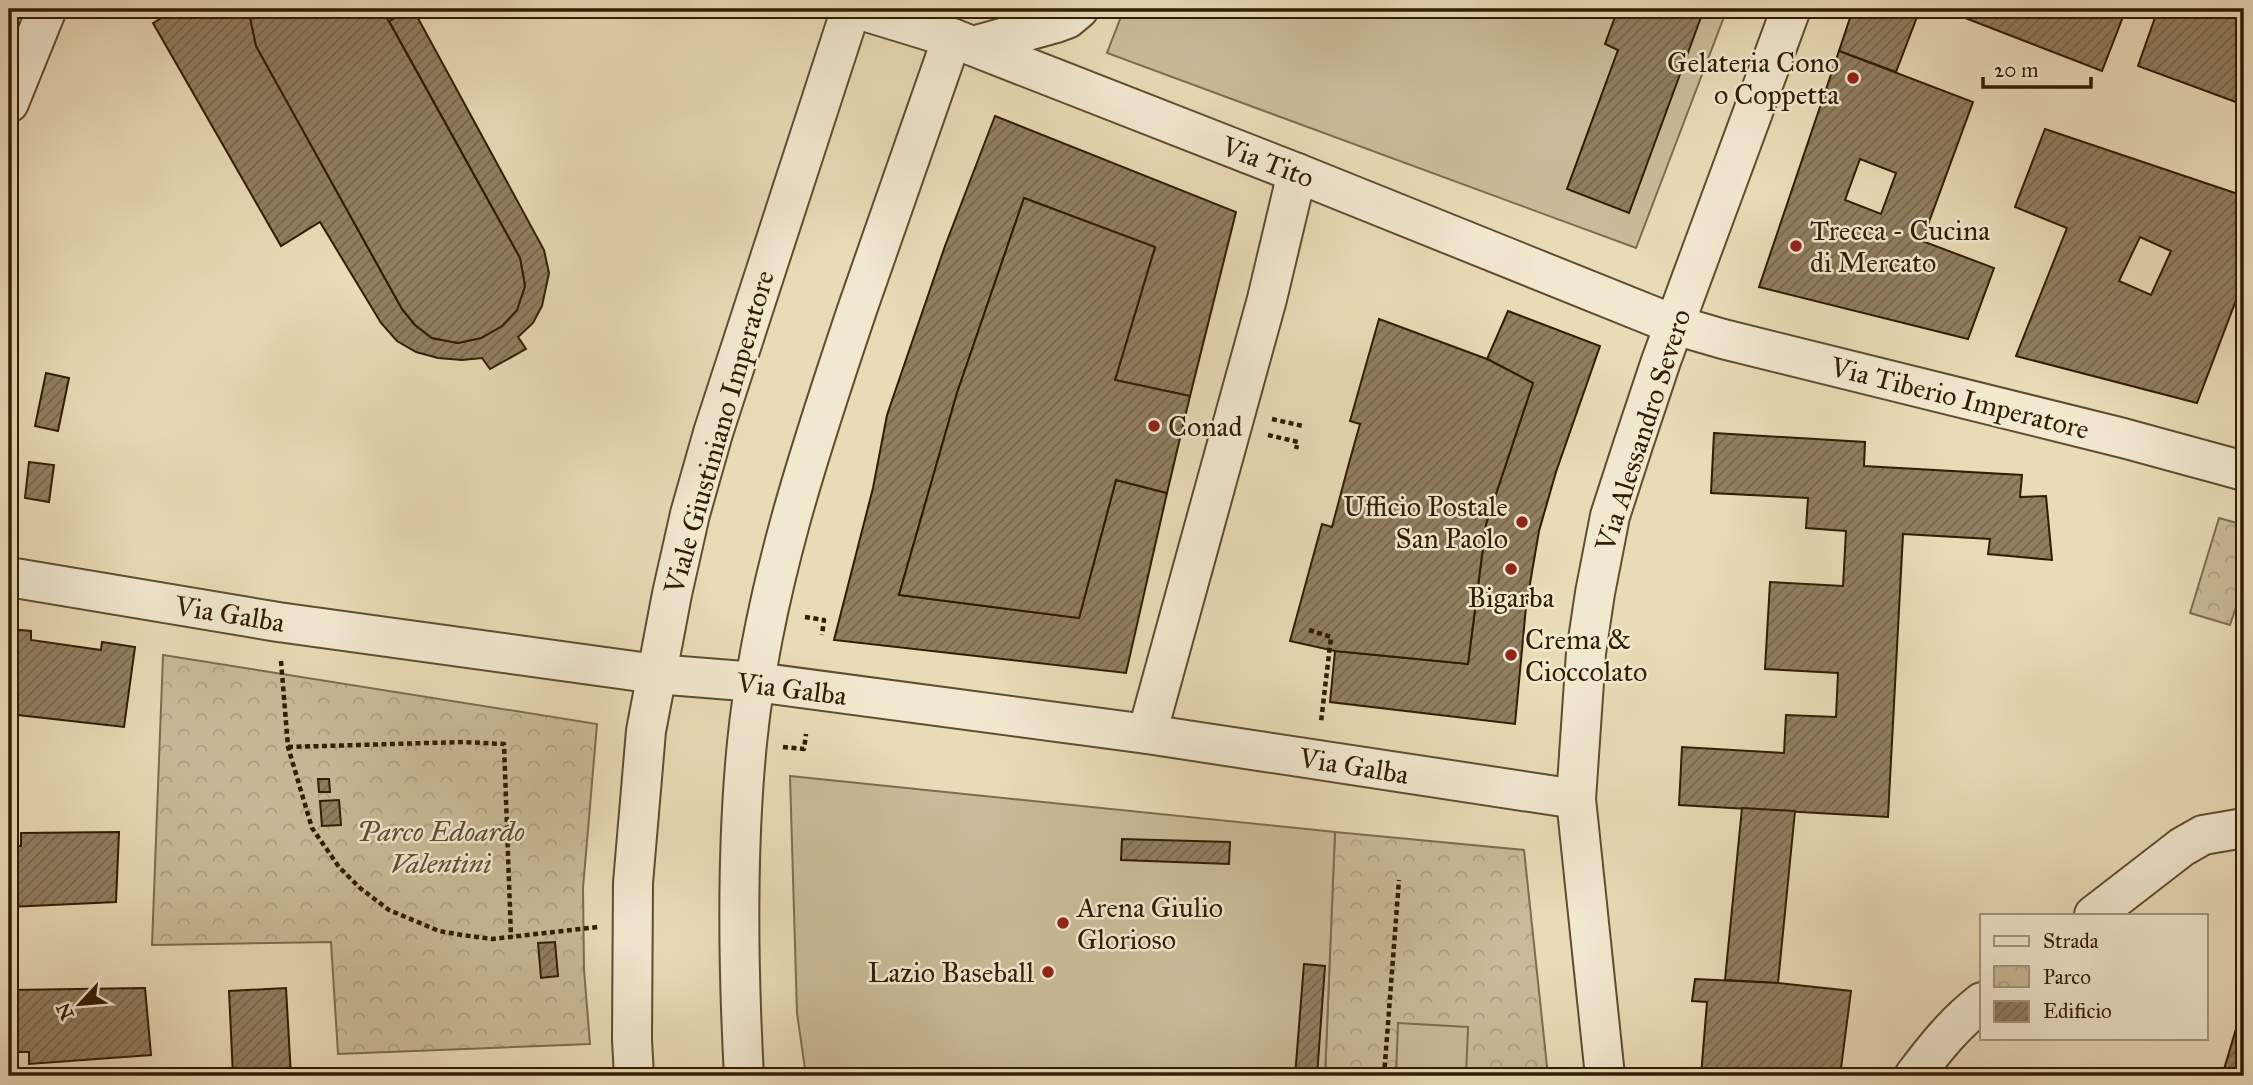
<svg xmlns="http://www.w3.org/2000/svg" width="2253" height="1085" viewBox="0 0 2253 1085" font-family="'IM FELL Great Primer',serif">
<defs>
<pattern id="park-crowns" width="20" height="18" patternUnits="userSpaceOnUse" patternTransform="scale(1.75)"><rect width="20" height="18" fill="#cabb98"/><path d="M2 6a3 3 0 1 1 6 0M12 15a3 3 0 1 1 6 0" fill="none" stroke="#aea081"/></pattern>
<pattern id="building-hatch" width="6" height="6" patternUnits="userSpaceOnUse" patternTransform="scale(1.75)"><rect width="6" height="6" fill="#917f60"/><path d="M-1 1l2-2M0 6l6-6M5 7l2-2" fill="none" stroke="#77674d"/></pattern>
</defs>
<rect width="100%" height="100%" fill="#e9dbb6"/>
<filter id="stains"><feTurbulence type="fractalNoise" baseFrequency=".00286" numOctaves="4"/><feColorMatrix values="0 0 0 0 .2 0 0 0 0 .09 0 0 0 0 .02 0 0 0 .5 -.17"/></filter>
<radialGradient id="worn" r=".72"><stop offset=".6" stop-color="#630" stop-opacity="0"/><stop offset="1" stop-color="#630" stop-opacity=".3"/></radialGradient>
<!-- park -->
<g fill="url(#park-crowns)" stroke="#7e6c4e" stroke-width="2">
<polygon points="2219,518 2244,525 2244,583 2230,625 2190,613"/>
<polygon points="163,655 597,724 583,888 584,970 590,1044 338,1054 331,942 152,945"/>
<polygon points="1335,832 1524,850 1548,1076 1325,1076"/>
</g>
<!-- pitch -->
<g fill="#cabb98" stroke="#7e6c4e" stroke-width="2">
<polygon points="1124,9 1727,9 1636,248 1107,53"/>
<polygon points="790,776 1335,832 1325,1076 806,1076 797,1013"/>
<polygon points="1398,1023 1468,1027 1466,1076 1396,1076"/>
</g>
<!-- building -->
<g fill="url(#building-hatch)" stroke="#321c03" stroke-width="2" fill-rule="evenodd">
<polygon points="177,9 252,9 250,17 256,46 402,309 415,325 432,338 458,343 481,338 502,326 517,310 525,286 520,258 389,21 413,9 544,250 549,273 542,306 533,323 518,337 526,349 490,369 482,358 462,360 438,358 416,352 397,341 381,323 320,222 281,246 153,23"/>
<polygon points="252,9 382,9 520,258 525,286 517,310 502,326 481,338 458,343 432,338 415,325 402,309 256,46 250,17"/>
<polygon points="1618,9 1704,9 1629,213 1567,189 1618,50 1605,44"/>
<polygon points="1853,9 1920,9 1896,72 1839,51"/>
<polygon points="1942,9 2126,9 2102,71"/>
<polygon points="2158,9 2244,9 2244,105 2138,66"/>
<path d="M1839,51L1973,102L1922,241L1994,268L1968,339L1759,287ZM1860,159L1896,173L1881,214L1845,200Z"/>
<polygon points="995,116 1236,212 1190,396 1115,380 1155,247 1024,198 957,393 899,595 1079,618 1116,480 1167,493 1126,673 834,640 873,488 887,415 945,246"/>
<path d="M2045,129L2244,196V279L2197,403L2016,356L2067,228L2015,207ZM2140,237L2171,251L2151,295L2119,281Z"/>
<polygon points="1024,198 1155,247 1115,380 1190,396 1167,493 1116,480 1079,618 899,595 957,393"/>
<polygon points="1508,311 1600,346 1556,472 1539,531 1526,607 1515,724 1330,702 1335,651 1468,664 1486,524 1533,383 1487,359"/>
<polygon points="1379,319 1487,359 1533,383 1486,524 1468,664 1335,651 1290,641 1322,524 1332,527 1349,463 1360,424 1350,421"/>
<polygon points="46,373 69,378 58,431 35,426"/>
<polygon points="1714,433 1865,442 1864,466 2022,475 2020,497 2046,496 2052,560 1988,554 1990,539 1903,534 1888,817 1679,805 1682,747 1784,753 1786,715 1836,717 1838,673 1765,669 1770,582 1843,586 1846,531 1806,528 1808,498 1711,493"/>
<polygon points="29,462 54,465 49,502 25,498"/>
<polygon points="9,629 31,631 31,640 101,650 102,642 135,647 124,727 9,714"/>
<polygon points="318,779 329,779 330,792 319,792"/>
<polygon points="339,800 341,825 322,826 320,801"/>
<polygon points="1742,808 1795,811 1778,983 1725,980"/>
<polygon points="119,832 116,902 9,907 9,845 21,846 21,833"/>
<polygon points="1122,839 1230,842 1229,864 1121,860"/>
<polygon points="555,942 558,976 541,978 538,943"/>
<polygon points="1304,964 1325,966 1317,1076 1295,1076"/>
<polygon points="1695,979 1778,983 1851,991 1840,1076 1701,1076 1707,1002 1692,1001"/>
<polygon points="145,988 151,1055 29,1064 29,1052 9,1052 9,990"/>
<polygon points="286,988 291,1076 233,1076 229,991"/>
<polygon points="2244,1002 2244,1076 2222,1076"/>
</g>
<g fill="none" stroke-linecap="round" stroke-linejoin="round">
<!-- minor casing -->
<g stroke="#604c30" stroke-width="42">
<g id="minor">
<polyline points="857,9 952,38 1297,173 1675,325 1723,339 2123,438 2244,471"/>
<polyline points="973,46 1056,23 1067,19 1079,9"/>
<polyline points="9,103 47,9"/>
<polyline points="9,577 278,622 656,674 756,682 1147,734 1576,799"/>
<polyline points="1147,734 1267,299 1297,173"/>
<polyline points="2094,915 2182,847 2203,835 2244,828"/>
<polyline points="634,1076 632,1040 633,883 646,731 672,594 690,514 713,433 851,9"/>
<path d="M744,1076C738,966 736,854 747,743C762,593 810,449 858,307C889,217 920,127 952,38"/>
<polyline points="1605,1076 1576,799 1586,653 1595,593 1610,516 1633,445 1661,361 1791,9"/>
<path d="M1914,1076C1935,1048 1954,1024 1982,1002"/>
</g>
</g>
<!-- path -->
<g stroke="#321c03" stroke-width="4.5" stroke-dasharray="5 3.5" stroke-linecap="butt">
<polyline points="1272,419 1303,426"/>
<polyline points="1268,435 1298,442 1296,449"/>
<polyline points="805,617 824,620 822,635"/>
<polyline points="1309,630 1331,637 1321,722"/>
<polyline points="281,661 288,747 312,828 339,867 360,888 389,910 439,931 462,935 492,939 598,927"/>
<polyline points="288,747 463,742 504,744 511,937"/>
<polyline points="783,747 804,749 806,734"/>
<polyline points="1384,1076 1399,880"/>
</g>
<!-- minor -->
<use href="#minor" stroke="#f1e8d0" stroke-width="38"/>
</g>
<!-- markers -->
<g fill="#8f2418" stroke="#f1e8d0" stroke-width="2.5">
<circle cx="1853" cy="78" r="7"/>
<circle cx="1796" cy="246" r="7"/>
<circle cx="1154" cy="426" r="7"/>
<circle cx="1522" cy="522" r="7"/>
<circle cx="1511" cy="569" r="7"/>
<circle cx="1511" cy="655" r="7"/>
<circle cx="1063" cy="923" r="7"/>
<circle cx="1048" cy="972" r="7"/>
</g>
<g text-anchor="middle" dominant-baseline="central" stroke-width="5" stroke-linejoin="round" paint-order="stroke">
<!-- poi labels -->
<g font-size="28" fill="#321c03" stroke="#f1e8d0" text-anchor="start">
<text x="1839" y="62" text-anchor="end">Gelateria Cono<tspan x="1839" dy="32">o Coppetta</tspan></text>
<text x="1810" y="230">Trecca - Cucina<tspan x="1810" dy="32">di Mercato</tspan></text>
<text x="1168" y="426">Conad</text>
<text x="1508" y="506" text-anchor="end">Ufficio Postale<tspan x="1508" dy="32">San Paolo</tspan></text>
<text x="1511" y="597" text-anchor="middle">Bigarba</text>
<text x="1525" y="639">Crema &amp;<tspan x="1525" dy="32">Cioccolato</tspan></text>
<text x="1077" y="907">Arena Giulio<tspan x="1077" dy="32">Glorioso</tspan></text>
<text x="1034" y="972" text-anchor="end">Lazio Baseball</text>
</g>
<!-- street labels -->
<g font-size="28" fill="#321c03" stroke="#f1e8d0">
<text transform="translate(1268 162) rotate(21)">Via Tito</text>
<text transform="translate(1960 398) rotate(14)">Via Tiberio Imperatore</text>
<text transform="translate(1643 430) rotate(-72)">Via Alessandro Severo</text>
<text transform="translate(719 432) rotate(-74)">Viale Giustiniano Imperatore</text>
<text transform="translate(230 614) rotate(9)">Via Galba</text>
<text transform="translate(792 689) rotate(7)">Via Galba</text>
<text transform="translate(1354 766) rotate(9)">Via Galba</text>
</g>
<!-- park labels -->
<g font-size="28" font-style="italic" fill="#604c30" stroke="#f1e8d0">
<text x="441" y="831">Parco Edoardo<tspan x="441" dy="32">Valentini</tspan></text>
</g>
</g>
<!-- margin -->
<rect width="2253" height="1085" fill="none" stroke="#e9dbb6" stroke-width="35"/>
<rect x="10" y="10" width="2232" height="1064" fill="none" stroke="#321c03" stroke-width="3.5"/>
<rect x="18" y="18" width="2218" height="1050" fill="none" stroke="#321c03" stroke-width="2"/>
<!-- legend -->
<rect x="1980" y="914" width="228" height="126" fill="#f1e8d0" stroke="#a5967e" stroke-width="2"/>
<rect x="1994" y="936" width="35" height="10" fill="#f1e8d0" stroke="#a5967e" stroke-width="2"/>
<text x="2043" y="948" font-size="21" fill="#321c03">Strada</text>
<rect x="1994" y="966" width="35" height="21" fill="url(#park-crowns)" stroke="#a5967e" stroke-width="2"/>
<text x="2043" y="984" font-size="21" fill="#321c03">Parco</text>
<rect x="1994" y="1001" width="35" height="21" fill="url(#building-hatch)" stroke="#a5967e" stroke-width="2"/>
<text x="2043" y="1018" font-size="21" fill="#321c03">Edificio</text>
<!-- north arrow -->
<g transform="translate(80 1004) rotate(244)" stroke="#f1e8d0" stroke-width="5" paint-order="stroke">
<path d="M0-5L12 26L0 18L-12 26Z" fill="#321c03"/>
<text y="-10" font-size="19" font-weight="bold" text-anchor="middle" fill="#321c03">N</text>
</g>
<!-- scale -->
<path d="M1983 77v10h108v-10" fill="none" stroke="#321c03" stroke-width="3.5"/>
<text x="1994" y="77" font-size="21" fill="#321c03" stroke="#f1e8d0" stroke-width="5" paint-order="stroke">20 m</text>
<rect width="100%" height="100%" filter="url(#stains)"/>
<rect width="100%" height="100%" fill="url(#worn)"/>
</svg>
